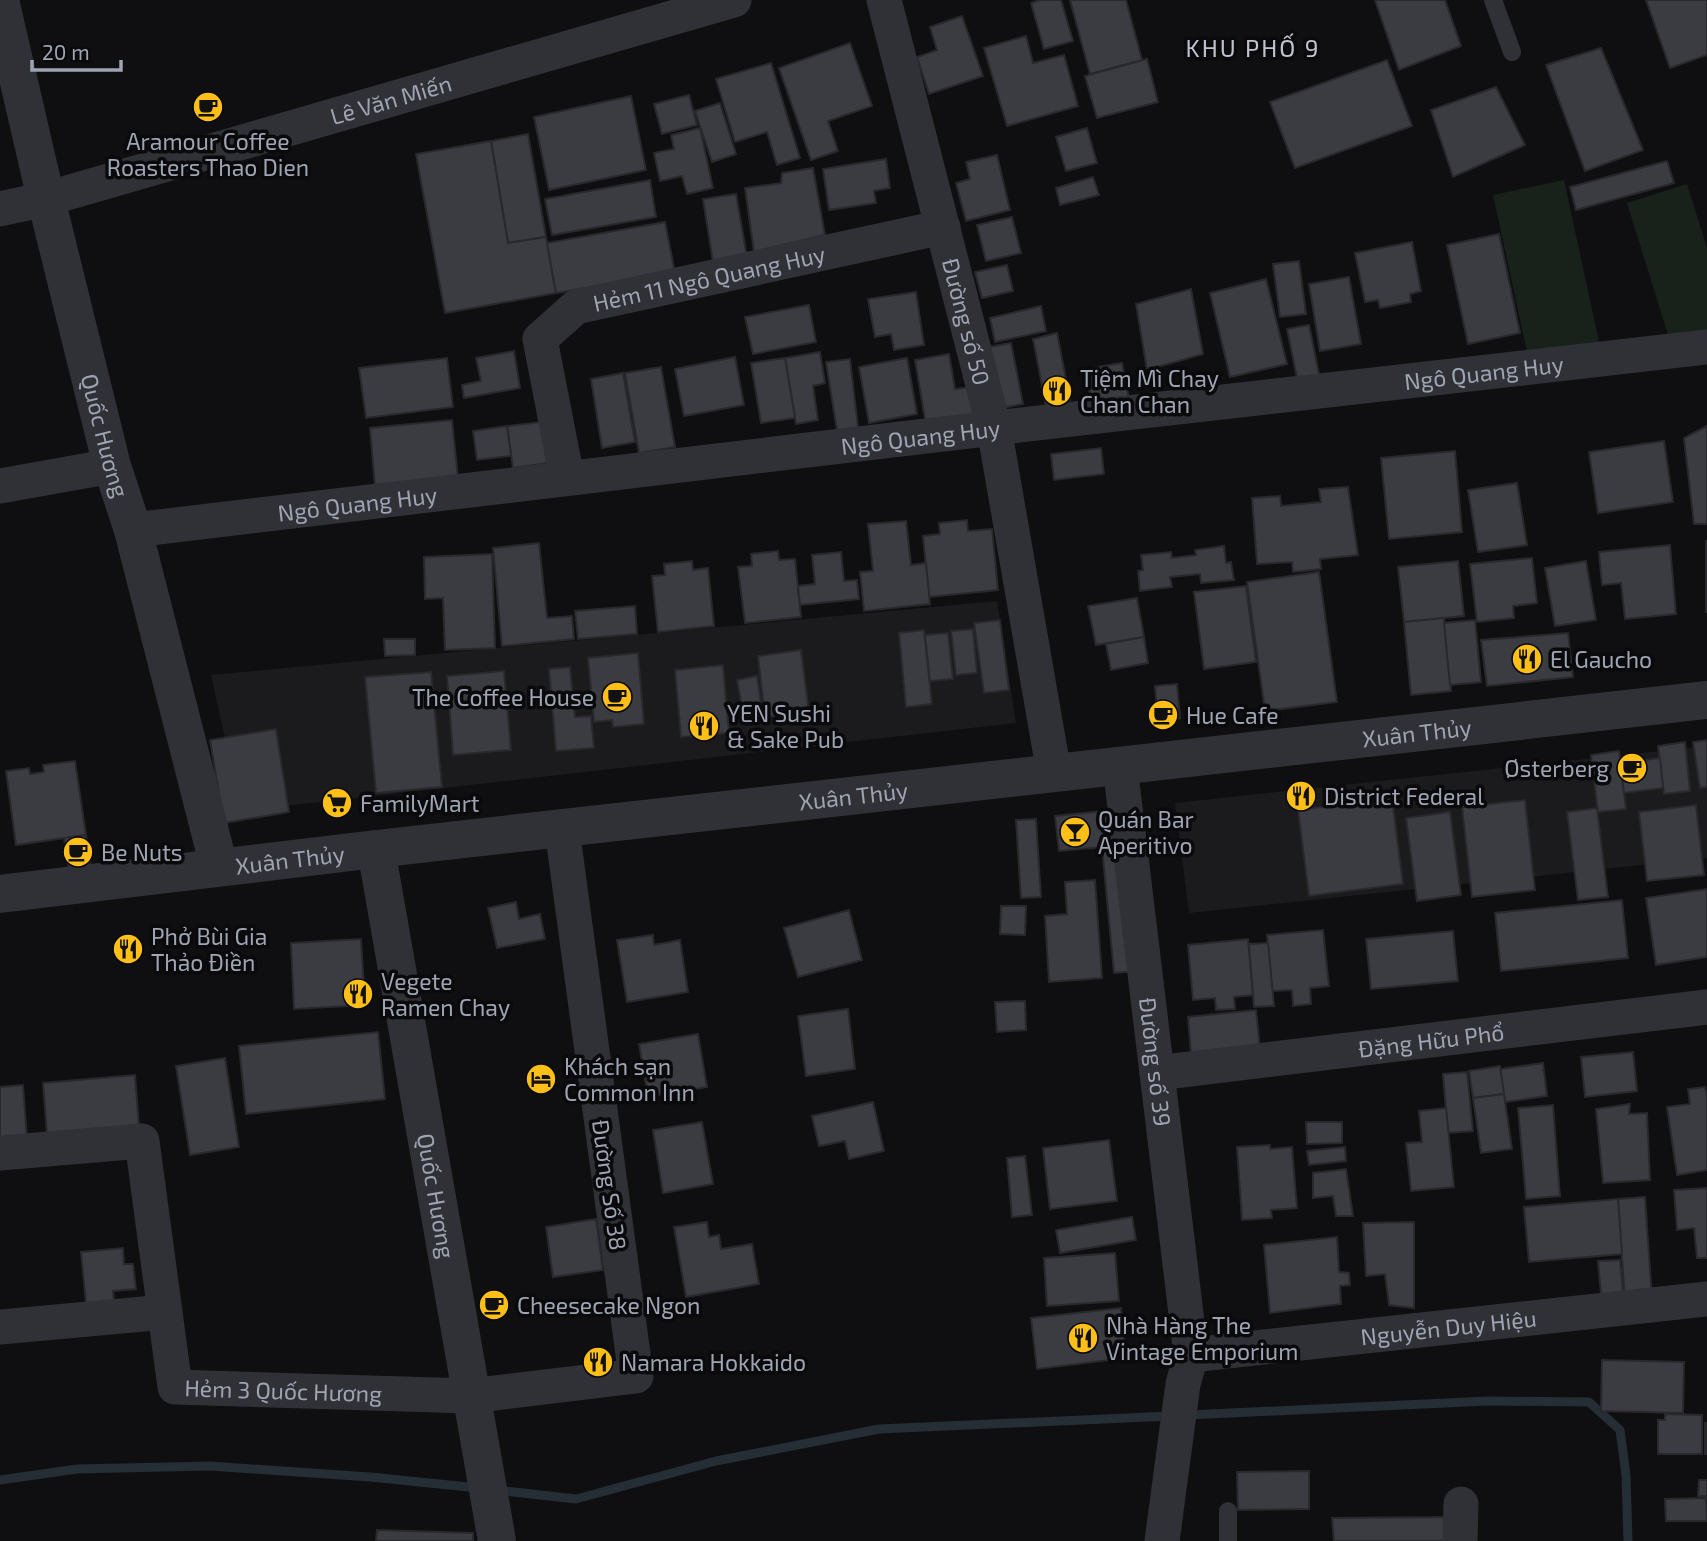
<svg xmlns="http://www.w3.org/2000/svg" width="1707" height="1541" viewBox="0 0 1707 1541" font-family="'Exo 2',sans-serif">
<rect width="100%" height="100%" fill="#0f0f11"/>
<!-- built -->
<g fill="#1b1b1e">
<polygon points="997,601 1016,723 241,811 211,675"/>
<polygon points="1707,746 1707,858 1189,913 1175,803"/>
</g>
<!-- green -->
<g fill="#19211b">
<polygon points="1564,180 1600,346 1529,361 1493,195"/>
<polygon points="1687,184 1707,248 1707,330 1670,341 1627,203"/>
</g>
<g fill="none" stroke-linecap="round" stroke-linejoin="round">
<!-- stream -->
<g stroke="#252d35" stroke-width="9">
<polyline points="1188,1415 1488,1401 1589,1402 1620,1430 1626,1475 1628,1541"/>
<polyline points="0,1480 77,1469 210,1466 370,1477 479,1488"/>
<polyline points="496,1490 576,1499 716,1461 879,1429 1170,1416"/>
</g>
</g>
<!-- building -->
<g fill="#3b3c41" stroke="#29292d" stroke-width="2">
<polygon points="1040,0 1061,0 1073,41 1044,49 1031,3"/>
<polygon points="1070,0 1126,0 1142,60 1090,74"/>
<polygon points="1375,0 1445,0 1461,46 1399,70"/>
<polygon points="1646,0 1707,0 1707,55 1670,68"/>
<polygon points="962,16 983,76 929,94 917,57 937,50 930,27"/>
<polygon points="1026,36 1033,63 1064,55 1078,106 1007,126 984,48"/>
<polygon points="850,43 872,106 828,121 838,151 811,160 779,68"/>
<polygon points="1601,48 1643,150 1585,171 1546,65"/>
<polygon points="1147,59 1158,102 1097,118 1085,76"/>
<polygon points="1387,60 1412,126 1295,168 1270,102"/>
<polygon points="771,63 800,158 777,165 767,132 735,142 716,79"/>
<polygon points="1496,87 1525,145 1453,177 1431,110"/>
<polygon points="689,95 697,125 662,134 654,104"/>
<polygon points="631,96 646,170 549,190 534,117"/>
<polygon points="720,103 736,154 712,162 695,111"/>
<polygon points="700,128 713,188 687,194 682,176 660,181 654,153 674,149 671,135"/>
<polygon points="1087,128 1097,163 1066,171 1056,137"/>
<polygon points="528,134 546,237 508,243 491,141"/>
<polygon points="491,141 508,243 546,237 556,293 445,313 416,154"/>
<polygon points="997,155 1010,210 966,221 956,183 970,179 966,162"/>
<polygon points="886,159 890,188 874,191 876,203 829,210 823,169"/>
<polygon points="1667,161 1674,183 1576,210 1570,187"/>
<polygon points="813,168 825,235 754,252 745,188 781,183 782,173"/>
<polygon points="1093,177 1099,195 1060,205 1056,188"/>
<polygon points="650,180 656,217 552,235 545,199"/>
<polygon points="736,194 748,263 714,268 703,199"/>
<polygon points="1012,217 1021,253 986,261 977,225"/>
<polygon points="665,222 675,273 556,293 547,243"/>
<polygon points="1499,234 1520,333 1468,344 1447,245"/>
<polygon points="1412,242 1421,291 1410,294 1411,302 1380,308 1378,300 1365,302 1355,253"/>
<polygon points="1299,261 1306,314 1280,317 1273,264"/>
<polygon points="1007,265 1013,291 982,298 975,272"/>
<polygon points="1349,277 1361,344 1320,351 1309,284"/>
<polygon points="1266,279 1287,364 1230,377 1210,293"/>
<polygon points="1191,289 1203,354 1147,370 1136,304"/>
<polygon points="916,292 924,345 894,350 891,334 875,337 868,299"/>
<polygon points="809,305 816,342 753,354 745,317"/>
<polygon points="1041,306 1046,331 995,342 990,318"/>
<polygon points="1309,325 1321,384 1299,388 1287,329"/>
<polygon points="1057,333 1070,400 1046,406 1033,339"/>
<polygon points="1011,343 1023,404 995,409 983,348"/>
<polygon points="514,351 520,388 464,398 462,385 481,381 476,358"/>
<polygon points="820,352 825,383 813,386 818,420 796,424 785,358"/>
<polygon points="949,354 955,389 971,387 977,422 927,431 915,360"/>
<polygon points="735,357 744,405 684,416 675,369"/>
<polygon points="447,358 453,407 366,418 359,368"/>
<polygon points="785,358 795,418 761,423 751,363"/>
<polygon points="907,358 917,414 869,423 859,367"/>
<polygon points="850,359 859,436 838,437 826,362"/>
<polygon points="1122,363 1126,383 1089,389 1085,369"/>
<polygon points="661,367 675,447 639,453 625,373"/>
<polygon points="623,373 635,442 602,448 591,379"/>
<polygon points="1126,383 1131,410 1093,417 1089,389"/>
<polygon points="452,420 458,478 375,486 370,428"/>
<polygon points="541,422 547,463 513,468 507,426"/>
<polygon points="507,426 511,456 477,460 473,431"/>
<polygon points="1707,426 1707,524 1694,524 1684,438"/>
<polygon points="1664,441 1673,502 1598,513 1589,452"/>
<polygon points="1101,448 1104,474 1054,480 1051,454"/>
<polygon points="1455,451 1462,532 1389,539 1381,458"/>
<polygon points="1517,483 1527,545 1478,552 1468,490"/>
<polygon points="1348,487 1358,555 1320,559 1321,569 1293,572 1292,562 1257,564 1252,498 1280,496 1281,506 1321,502 1319,489"/>
<polygon points="967,520 968,531 992,529 998,590 929,597 923,536 940,534 939,523"/>
<polygon points="906,521 911,565 926,563 930,604 864,611 860,572 873,571 868,524"/>
<rect x="1706" y="541" width="1" height="71"/>
<polygon points="539,543 547,618 572,616 574,639 502,646 493,548"/>
<polygon points="1670,545 1676,614 1625,619 1621,583 1602,585 1599,552"/>
<polygon points="1224,546 1226,563 1231,562 1234,580 1201,583 1200,574 1170,577 1172,587 1140,591 1138,571 1143,570 1141,555 1171,552 1172,558 1196,555 1195,550"/>
<polygon points="778,551 779,560 795,559 801,617 745,623 738,567 752,566 751,554"/>
<polygon points="841,552 844,581 857,580 859,599 800,605 798,586 815,584 812,555"/>
<polygon points="492,554 495,648 445,650 443,598 425,599 424,557"/>
<polygon points="1532,558 1537,603 1513,606 1514,618 1477,622 1470,564"/>
<polygon points="692,561 693,570 708,568 714,626 658,632 652,576 665,575 664,564"/>
<polygon points="1458,561 1464,616 1404,622 1398,567"/>
<polygon points="1586,561 1596,620 1555,626 1545,568"/>
<polygon points="1319,572 1337,702 1265,711 1247,582"/>
<polygon points="1246,586 1256,662 1204,669 1194,592"/>
<polygon points="1137,598 1144,637 1096,645 1088,606"/>
<polygon points="635,606 637,634 578,639 575,611"/>
<polygon points="1444,618 1451,691 1411,695 1404,622"/>
<polygon points="1000,620 1009,690 984,693 974,623"/>
<polygon points="1475,620 1481,682 1450,685 1444,623"/>
<polygon points="973,629 977,673 956,675 951,631"/>
<polygon points="924,630 932,704 906,707 899,633"/>
<polygon points="948,633 953,679 930,681 925,635"/>
<polygon points="1568,633 1573,677 1487,686 1481,640"/>
<polygon points="1144,637 1148,663 1111,670 1106,644"/>
<polygon points="384,639 415,639 415,655 385,656"/>
<polygon points="801,650 809,712 765,717 758,656"/>
<polygon points="638,653 644,724 613,727 612,720 594,722 588,658"/>
<polygon points="723,665 729,733 681,737 675,670"/>
<polygon points="570,667 575,717 591,716 594,748 556,751 549,669"/>
<polygon points="504,671 511,750 453,755 447,676"/>
<polygon points="431,672 442,787 376,793 365,677"/>
<polygon points="757,676 763,715 744,718 737,680"/>
<polygon points="1177,684 1180,718 1158,720 1155,686"/>
<polygon points="276,729 289,812 224,823 210,740"/>
<polygon points="1707,740 1707,787 1700,788 1693,742"/>
<polygon points="1685,742 1690,791 1664,794 1658,746"/>
<polygon points="1619,751 1626,809 1598,812 1591,755"/>
<polygon points="1660,758 1663,788 1624,793 1620,763"/>
<polygon points="75,761 86,835 16,845 6,771 29,768 30,774 44,772 43,765"/>
<polygon points="1392,798 1403,884 1309,896 1298,810"/>
<polygon points="1525,800 1535,890 1472,897 1462,807"/>
<polygon points="1696,805 1704,875 1647,881 1639,812"/>
<polygon points="1597,808 1608,897 1578,900 1567,812"/>
<polygon points="1122,809 1125,845 1059,851 1055,816"/>
<polygon points="1450,812 1461,895 1417,901 1406,818"/>
<polygon points="1036,819 1041,897 1021,898 1016,820"/>
<polygon points="86,835 91,867 69,870 64,838"/>
<polygon points="1125,845 1137,971 1114,973 1102,847"/>
<polygon points="1095,880 1102,978 1049,982 1045,916 1067,914 1065,882"/>
<polygon points="1707,889 1707,957 1656,965 1646,898"/>
<polygon points="1622,900 1628,958 1501,971 1495,913"/>
<polygon points="516,902 519,919 540,914 545,939 497,948 488,908"/>
<polygon points="1001,906 1026,906 1025,935 1000,934"/>
<polygon points="849,910 862,960 798,977 784,928"/>
<polygon points="1323,930 1329,986 1310,988 1311,1004 1293,1006 1292,990 1272,991 1267,935"/>
<polygon points="1453,931 1458,981 1371,989 1366,939"/>
<polygon points="653,935 654,945 680,940 688,992 627,1002 617,940"/>
<polygon points="361,939 365,1005 294,1009 291,943"/>
<polygon points="1248,939 1253,995 1234,997 1235,1009 1216,1010 1215,998 1193,1000 1188,945"/>
<polygon points="1268,943 1274,1006 1254,1007 1249,944"/>
<polygon points="1025,1001 1026,1030 997,1032 995,1002"/>
<polygon points="848,1009 855,1069 806,1076 798,1016"/>
<polygon points="1256,1010 1261,1059 1192,1066 1188,1017"/>
<polygon points="378,1032 385,1099 246,1114 239,1046"/>
<polygon points="698,1034 707,1087 648,1097 639,1044"/>
<polygon points="1633,1052 1637,1091 1585,1097 1581,1057"/>
<polygon points="225,1058 239,1147 190,1155 176,1066"/>
<polygon points="1543,1063 1547,1096 1505,1102 1500,1069"/>
<polygon points="1500,1066 1504,1094 1473,1098 1469,1071"/>
<polygon points="1467,1072 1473,1131 1448,1133 1443,1074"/>
<polygon points="135,1075 139,1127 47,1134 43,1083"/>
<polygon points="23,1085 27,1139 0,1141 0,1087"/>
<polygon points="1705,1087 1707,1096 1707,1170 1677,1175 1667,1107 1690,1104 1688,1089"/>
<polygon points="1504,1094 1512,1149 1481,1153 1473,1098"/>
<polygon points="873,1102 884,1151 849,1159 845,1141 819,1146 812,1116"/>
<polygon points="1630,1104 1629,1114 1647,1113 1650,1180 1603,1183 1596,1109"/>
<polygon points="1553,1105 1560,1196 1526,1199 1518,1108"/>
<polygon points="1446,1108 1454,1187 1411,1191 1406,1143 1422,1142 1419,1111"/>
<polygon points="702,1122 713,1184 663,1193 653,1130"/>
<polygon points="1306,1122 1342,1122 1342,1143 1307,1144"/>
<polygon points="1109,1140 1117,1201 1050,1209 1043,1148"/>
<polygon points="1270,1145 1270,1149 1292,1147 1297,1208 1271,1210 1272,1218 1242,1220 1237,1147"/>
<polygon points="1345,1147 1346,1161 1309,1165 1307,1151"/>
<polygon points="1025,1156 1032,1215 1012,1217 1007,1158"/>
<polygon points="1346,1169 1353,1216 1336,1216 1333,1196 1313,1198 1313,1173"/>
<polygon points="1707,1188 1707,1258 1697,1258 1694,1228 1677,1230 1674,1190"/>
<polygon points="1645,1197 1652,1299 1625,1301 1618,1199"/>
<polygon points="1618,1199 1622,1254 1529,1262 1524,1207"/>
<polygon points="1132,1217 1136,1240 1060,1253 1056,1230"/>
<polygon points="596,1219 603,1270 553,1277 546,1227"/>
<polygon points="707,1222 709,1237 719,1235 721,1249 752,1244 759,1284 686,1297 674,1227"/>
<polygon points="1414,1222 1414,1308 1389,1305 1385,1274 1366,1276 1363,1223"/>
<polygon points="1337,1237 1339,1272 1349,1273 1350,1285 1340,1286 1341,1304 1270,1313 1264,1245"/>
<polygon points="123,1248 124,1264 133,1264 136,1289 113,1291 115,1311 87,1313 81,1252"/>
<polygon points="1115,1253 1119,1301 1047,1306 1044,1258"/>
<polygon points="1620,1260 1624,1303 1602,1305 1598,1261"/>
<polygon points="1121,1308 1126,1358 1037,1369 1031,1318"/>
<polygon points="1602,1360 1684,1362 1683,1413 1601,1411"/>
<polygon points="1665,1414 1702,1415 1702,1454 1658,1454 1658,1420 1665,1420"/>
<rect x="1705" y="1423" width="2" height="31"/>
<polygon points="1309,1471 1309,1509 1238,1510 1237,1472"/>
<polygon points="1699,1480 1707,1480 1707,1496 1698,1496"/>
<polygon points="1706,1498 1707,1521 1666,1521 1665,1499"/>
<polygon points="1447,1517 1448,1541 1334,1541 1332,1518"/>
<polygon points="377,1530 473,1533 473,1541 376,1541"/>
</g>
<g fill="none" stroke-linecap="round" stroke-linejoin="round">
<!-- service -->
<g stroke="#303136" stroke-width="18">
<polyline points="1493,0 1512,52"/>
<polyline points="1228,1511 1228,1541"/>
</g>
<!-- minor -->
<g stroke="#303136" stroke-width="35">
<path id="s1" d="M884,0L994,428L1054,773"/>
<path id="s2" d="M0,209L46,199L734,0"/>
<path id="s3" d="M567,478L540,339L576,307L943,227"/>
<polyline points="0,486 112,466"/>
<path id="s4" d="M133,530L994,428L1707,347"/>
<path id="s5" d="M1120,766L1191,1355L1183,1384L1162,1541"/>
<path id="s6" d="M1157,1073L1707,1007"/>
<path id="s7" d="M0,1153L142,1141L175,1387L470,1396L636,1376L562,829"/>
<polyline points="0,1327 165,1312"/>
<path id="s8" d="M1191,1355L1707,1299"/>
<polyline points="1460,1541 1461,1504"/>
</g>
<!-- tertiary -->
<g stroke="#303136" stroke-width="38">
<path id="s9" d="M0,0L46,199L112,466L133,530L219,867"/>
<path id="s10" d="M376,849L497,1541"/>
<path id="s11" d="M0,894L376,849L1707,700"/>
</g>
</g>
<!-- icons -->
<defs>
<g id="cafe-disc" transform="scale(1.575)"><circle r="9.5" fill="#ffbf19" stroke="#0a0a0c"/><path d="M-5.5-4.5H6V0H3Q3 3.5 0 3.5H-2.5Q-5.5 3.5-5.5 0ZM3-3.2v2h1.7v-2ZM-6 4.5H4V6H-6Z" fill="#111"/></g>
<g id="restaurant-disc" transform="scale(1.575)"><circle r="9.5" fill="#ffbf19" stroke="#0a0a0c"/><path d="M-5-6h1v4h1v-4h1v4h1v-4h1v5L-1.5 .5V6h-2V.5L-5-1ZM5-6V6H3V1.5H1.5Q1.5-4 5-6Z" fill="#111"/></g>
<g id="supermarket-disc" transform="scale(1.575)"><circle r="9.5" fill="#ffbf19" stroke="#0a0a0c"/><path d="M-6-5.5h2.5l.6 2H6L4.5 2H-2.5L-4.4-4H-6ZM-1.5 3.2a1.3 1.3 0 1 0 .1 0ZM3 3.2a1.3 1.3 0 1 0 .1 0Z" fill="#111"/></g>
<g id="bar-disc" transform="scale(1.575)"><circle r="9.5" fill="#ffbf19" stroke="#0a0a0c"/><path d="M-6-5H6L.8 .8V4.5H3.5V6h-7V4.5H-.8V.8Z" fill="#111"/></g>
<g id="hotel-disc" transform="scale(1.575)"><circle r="9.5" fill="#ffbf19" stroke="#0a0a0c"/><path d="M-6-4.5h1.5V1H6V5H4.5V3h-9V5H-6ZM-4 0a1.8 1.8 0 1 1 3.6 0ZM.5 0V-2.5h3Q6-2.5 6 0Z" fill="#111"/></g>
</defs>
<g fill-rule="evenodd">
<use href="#cafe-disc" x="208" y="107"/>
<use href="#restaurant-disc" x="1057" y="391"/>
<use href="#restaurant-disc" x="1527" y="659"/>
<use href="#cafe-disc" x="617" y="697"/>
<use href="#cafe-disc" x="1163" y="715"/>
<use href="#restaurant-disc" x="704" y="726"/>
<use href="#cafe-disc" x="1632" y="768"/>
<use href="#restaurant-disc" x="1301" y="796"/>
<use href="#supermarket-disc" x="337" y="803"/>
<use href="#bar-disc" x="1075" y="832"/>
<use href="#cafe-disc" x="78" y="852"/>
<use href="#restaurant-disc" x="128" y="949"/>
<use href="#restaurant-disc" x="358" y="994"/>
<use href="#hotel-disc" x="541" y="1079"/>
<use href="#cafe-disc" x="494" y="1305"/>
<use href="#restaurant-disc" x="1083" y="1338"/>
<use href="#restaurant-disc" x="598" y="1362"/>
</g>
<g text-anchor="middle" dominant-baseline="central" stroke-width="7" stroke-linejoin="round" paint-order="stroke">
<!-- street labels -->
<g font-size="23" fill="#9fa4b3" stroke="#0a0a0c">
<text stroke="none"><textPath href="#s2" startOffset="406">Lê Văn Miến</textPath></text>
<text stroke="none"><textPath href="#s3" startOffset="326">Hẻm 11 Ngô Quang Huy</textPath></text>
<text stroke="none"><textPath href="#s1" startOffset="332">Đường số 50</textPath></text>
<text stroke="none"><textPath href="#s4" startOffset="1360">Ngô Quang Huy</textPath></text>
<text stroke="none"><textPath href="#s9" startOffset="448">Quốc Hương</textPath></text>
<text stroke="none"><textPath href="#s4" startOffset="793">Ngô Quang Huy</textPath></text>
<text stroke="none"><textPath href="#s4" startOffset="226">Ngô Quang Huy</textPath></text>
<text stroke="none"><textPath href="#s11" startOffset="1426">Xuân Thủy</textPath></text>
<text stroke="none"><textPath href="#s11" startOffset="859">Xuân Thủy</textPath></text>
<text stroke="none"><textPath href="#s11" startOffset="292">Xuân Thủy</textPath></text>
<text stroke="none"><textPath href="#s6" startOffset="276">Đặng Hữu Phổ</textPath></text>
<text stroke="none"><textPath href="#s5" startOffset="298">Đường số 39</textPath></text>
<text transform="translate(610 1185) rotate(82)">Đường Số 38</text>
<text stroke="none"><textPath href="#s10" startOffset="352">Quốc Hương</textPath></text>
<text stroke="none"><textPath href="#s8" startOffset="259">Nguyễn Duy Hiệu</textPath></text>
<text stroke="none"><textPath href="#s7" startOffset="499">Hẻm 3 Quốc Hương</textPath></text>
</g>
<!-- poi labels -->
<g font-size="23" fill="#9fa4b3" stroke="#0a0a0c" text-anchor="start">
<text x="208" y="141" text-anchor="middle">Aramour Coffee<tspan x="208" dy="26">Roasters Thao Dien</tspan></text>
<text x="1080" y="378">Tiệm Mì Chay<tspan x="1080" dy="26">Chan Chan</tspan></text>
<text x="1550" y="659">El Gaucho</text>
<text x="594" y="697" text-anchor="end">The Coffee House</text>
<text x="727" y="713">YEN Sushi<tspan x="727" dy="26">&amp; Sake Pub</tspan></text>
<text x="1186" y="715">Hue Cafe</text>
<text x="1609" y="768" text-anchor="end">Østerberg</text>
<text x="1324" y="796">District Federal</text>
<text x="360" y="803">FamilyMart</text>
<text x="1098" y="819">Quán Bar<tspan x="1098" dy="26">Aperitivo</tspan></text>
<text x="101" y="852">Be Nuts</text>
<text x="151" y="936">Phở Bùi Gia<tspan x="151" dy="26">Thảo Điền</tspan></text>
<text x="381" y="981">Vegete<tspan x="381" dy="26">Ramen Chay</tspan></text>
<text x="564" y="1066">Khách sạn<tspan x="564" dy="26">Common Inn</tspan></text>
<text x="517" y="1305">Cheesecake Ngon</text>
<text x="1106" y="1325">Nhà Hàng The<tspan x="1106" dy="26">Vintage Emporium</tspan></text>
<text x="621" y="1362">Namara Hokkaido</text>
</g>
<!-- neighbourhood labels -->
<g font-size="24" letter-spacing="2" fill="#c0c3cf" stroke="#0a0a0c">
<text x="1253" y="47">KHU PHỐ 9</text>
</g>
</g>
<!-- scale -->
<path d="M32 60v10h89v-10" fill="none" stroke="#9fa4b3" stroke-width="3.5"/>
<text x="42" y="60" font-size="21" fill="#9fa4b3" stroke="#0a0a0c" stroke-width="5" paint-order="stroke">20 m</text>
</svg>
